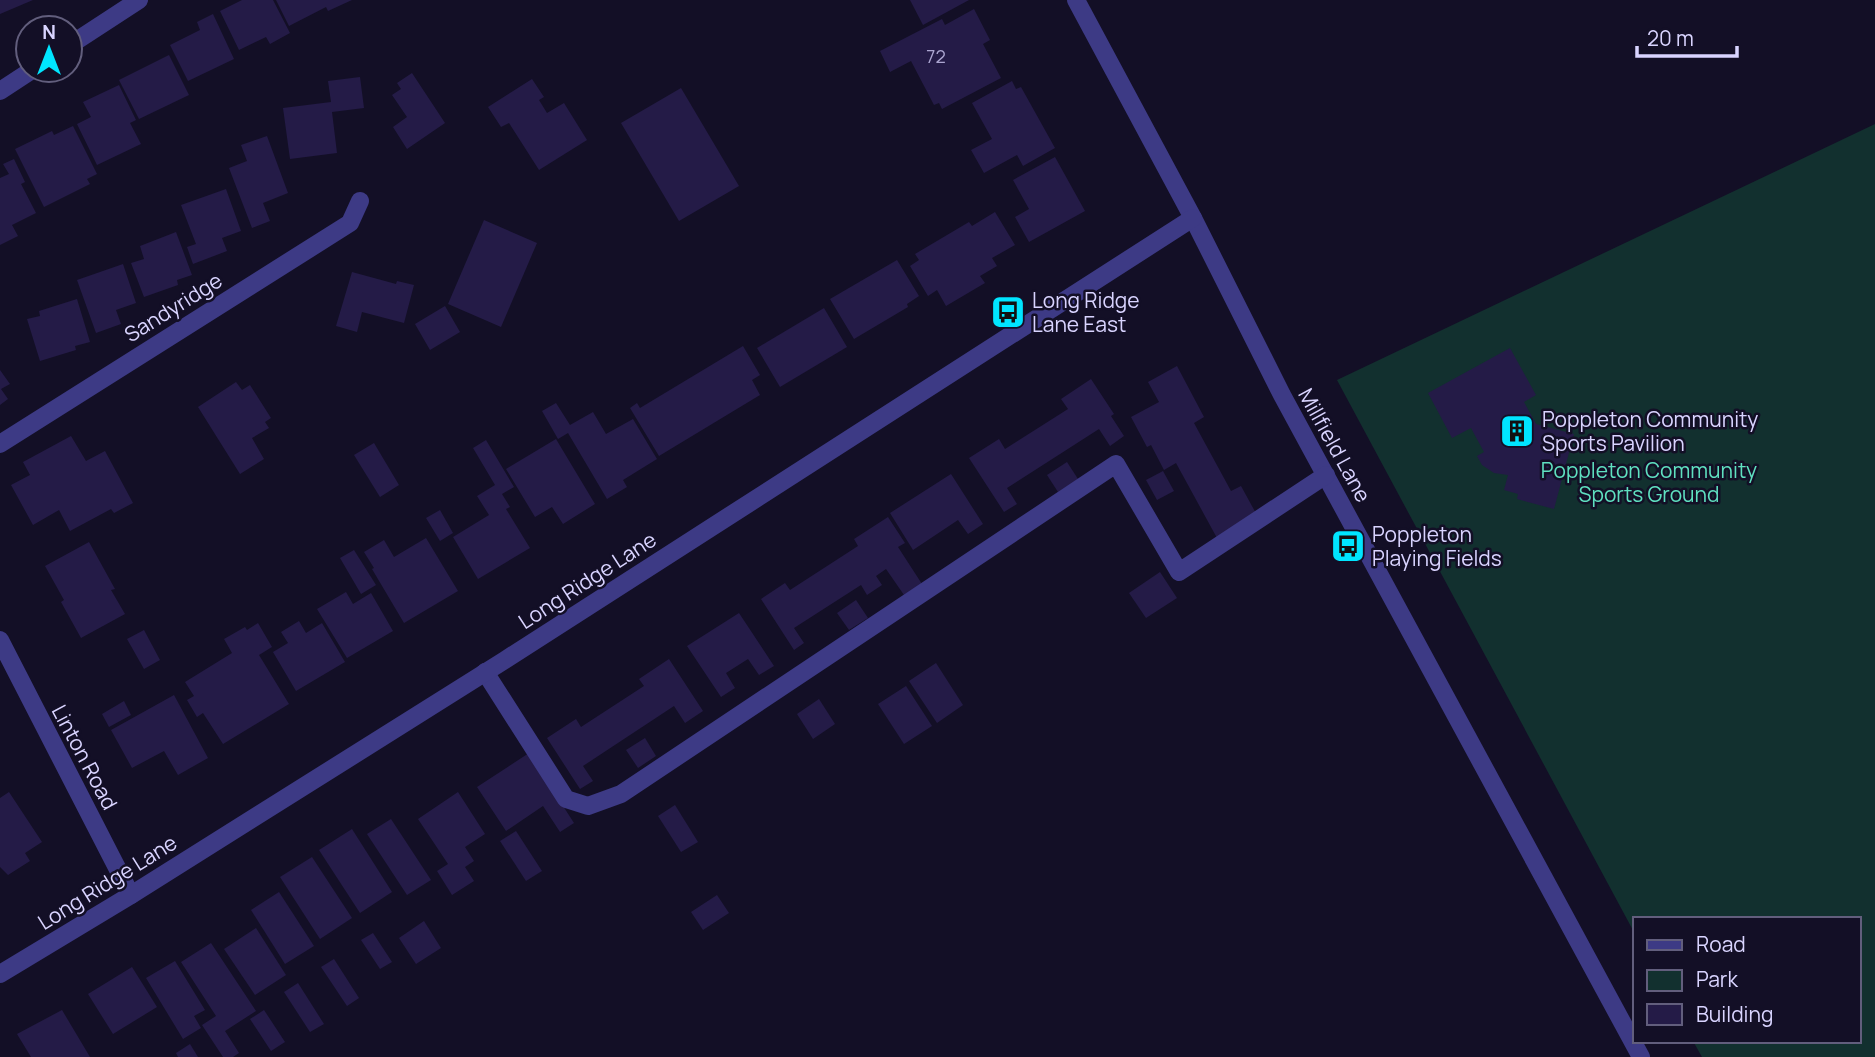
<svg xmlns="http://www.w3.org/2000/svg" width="1875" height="1057" viewBox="0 0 1875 1057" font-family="Manrope,sans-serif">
<rect width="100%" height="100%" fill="#130f26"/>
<!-- green -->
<polygon fill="#12302f" points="1875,124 1875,1057 1702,1057 1693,1041 1859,1041 1859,919 1635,919 1635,934 1337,380"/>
<!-- building -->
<g fill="#241b47">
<polygon points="0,0 33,0 0,14"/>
<polygon points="242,0 273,0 290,33 270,44 266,37 239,50 220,11"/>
<polygon points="276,0 352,0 328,11 326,7 289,26"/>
<polygon points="910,0 969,0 923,25"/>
<polygon points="974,9 990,40 983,44 1001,78 942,109 939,103 934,105 911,61 890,72 880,51 942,19 945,25"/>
<polygon points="213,14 234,59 188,81 170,45 200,30 197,22"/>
<polygon points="169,55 189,95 139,119 119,80"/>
<polygon points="412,73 445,123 407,149 393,127 407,117 392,95 401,89 397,83"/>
<polygon points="360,77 364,108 332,112 337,153 290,159 283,108 331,102 328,81"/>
<polygon points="532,79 544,97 539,100 547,113 564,103 587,140 539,170 509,123 501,127 488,107"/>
<polygon points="1012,81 1016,89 1021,87 1055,148 1023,166 1017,155 984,173 971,150 992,139 972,103"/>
<polygon points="119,85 136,120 130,123 141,144 97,165 77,124 91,117 83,102"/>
<polygon points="681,88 739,186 679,221 621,123"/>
<polygon points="73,126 97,174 87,179 90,184 44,207 15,149 52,131 54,135"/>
<polygon points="267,136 288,193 263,203 270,221 252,228 229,168 247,161 241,145"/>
<polygon points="1055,157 1085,211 1029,242 1015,217 1029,209 1013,180"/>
<polygon points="14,159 25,182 21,184 36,213 12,225 18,236 0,245 0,178 9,174 3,164"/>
<polygon points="226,189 241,231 222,238 227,251 193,264 187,247 196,244 181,205"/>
<polygon points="995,212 1015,245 992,258 997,266 980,276 985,283 946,306 937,290 928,296 910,266 919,260 915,254 969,222 972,226"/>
<polygon points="484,220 537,243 501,327 448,304"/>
<polygon points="176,232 192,275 177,280 178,285 144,297 131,263 144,259 140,246"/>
<polygon points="897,260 919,296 907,304 908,307 854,339 830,299"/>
<polygon points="123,264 136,303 116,310 121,324 96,333 77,280"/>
<polygon points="352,272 396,284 397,281 414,285 404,323 362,312 357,332 336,326"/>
<polygon points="77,299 90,342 75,346 76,350 40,361 27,319 40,316 39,311"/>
<polygon points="445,306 460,332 430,350 415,324"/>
<polygon points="824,308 847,347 780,387 757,348"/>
<polygon points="743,346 760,375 752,380 760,395 659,456 630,408 637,403 640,408"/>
<polygon points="1510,348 1536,395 1524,402 1536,424 1574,434 1554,509 1517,499 1518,494 1504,490 1508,475 1494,473 1482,465 1477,456 1484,452 1471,428 1452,438 1428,393"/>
<polygon points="1177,366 1204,417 1194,423 1231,491 1241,486 1258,517 1217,538 1176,463 1164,470 1151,445 1147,447 1131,417 1159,402 1148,382"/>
<polygon points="0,370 10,384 1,389 8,399 0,405"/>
<polygon points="1091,379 1114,414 1111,416 1124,436 1110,446 1099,429 1007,488 1017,504 1004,512 969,458 999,439 1005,449 1068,409 1061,399"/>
<polygon points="236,382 242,390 250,385 271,418 265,422 269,428 252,438 264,459 240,474 198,407"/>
<polygon points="556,403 570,425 593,412 606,434 633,419 657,459 623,480 627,487 607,499 568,433 558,439 542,411"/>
<polygon points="71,436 86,461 105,451 133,503 114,513 111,509 70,531 59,510 33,525 11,485 30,475 23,462"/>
<polygon points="556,439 595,504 563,524 552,507 535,517 506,469"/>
<polygon points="486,440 514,487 502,494 510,507 506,509 530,548 478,579 453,537 489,515 477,496 495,485 473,448"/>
<polygon points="374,443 399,485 380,497 354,455"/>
<polygon points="1067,462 1078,479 1058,492 1047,475"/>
<polygon points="1163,471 1174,491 1157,500 1146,480"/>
<polygon points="951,474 983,524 968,534 958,520 913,550 890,513"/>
<polygon points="440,510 453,533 440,541 426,518"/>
<polygon points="888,517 905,543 898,547 922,584 904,595 886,569 876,576 882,585 867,595 861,585 794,628 804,643 794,650 761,599 785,583 790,590 858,546 854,539"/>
<polygon points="426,538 458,591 404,623 372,569 374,568 364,552 384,540 394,557"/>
<polygon points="89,542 115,589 111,590 125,614 81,638 61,602 64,600 45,566"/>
<polygon points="354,550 376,585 361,594 340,558"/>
<polygon points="1160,572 1177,598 1146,618 1129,593"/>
<polygon points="346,592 353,604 371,593 393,631 347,658 317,609"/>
<polygon points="856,600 868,618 849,630 837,613"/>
<polygon points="739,613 774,666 759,675 748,659 726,673 735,688 721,697 687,646"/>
<polygon points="299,621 306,633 322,623 345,662 296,691 273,652 288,643 281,632"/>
<polygon points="258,623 272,647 259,655 289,704 223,744 203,713 197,717 187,700 194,696 185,682 232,653 224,639 245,627 247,630"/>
<polygon points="144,630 160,660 144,669 127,639"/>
<polygon points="669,659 703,711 685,723 674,706 583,766 593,781 580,789 547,738 576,719 581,727 644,686 639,679"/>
<polygon points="936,663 963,705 937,723 909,681"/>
<polygon points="906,686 932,726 904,744 878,704"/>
<polygon points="174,695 208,758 178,775 164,751 132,768 111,730"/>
<polygon points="819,699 835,724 813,739 797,714"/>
<polygon points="124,701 131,715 109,727 102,714"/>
<polygon points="645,738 656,756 638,768 626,750"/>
<polygon points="529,753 574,823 560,832 543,806 506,831 477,787"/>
<polygon points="9,792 42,842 25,853 30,861 8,875 0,867 0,798"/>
<polygon points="458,792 485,834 465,847 474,861 465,867 474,881 452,895 437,871 448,864 418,819"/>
<polygon points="675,805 698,842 681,852 658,816"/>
<polygon points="391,819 431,880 407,895 367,834"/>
<polygon points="352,829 392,892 360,913 319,850"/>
<polygon points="516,831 542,871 526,881 500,841"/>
<polygon points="312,857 352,918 320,939 280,877"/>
<polygon points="279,892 314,946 285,964 251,910"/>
<polygon points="717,895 729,913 703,930 691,912"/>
<polygon points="424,921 441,948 416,964 399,938"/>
<polygon points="256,928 286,975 255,995 224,949"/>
<polygon points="373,933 392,962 380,969 361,940"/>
<polygon points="211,943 256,1011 225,1031 239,1053 233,1057 223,1057 202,1025 216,1016 181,962"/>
<polygon points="334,959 359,998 347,1006 321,967"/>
<polygon points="175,961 205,1010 194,1016 201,1028 183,1039 146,978"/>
<polygon points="132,967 157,1007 113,1034 88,994"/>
<polygon points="298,983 324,1024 310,1032 284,992"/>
<polygon points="62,1010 90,1057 31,1057 17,1034"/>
<polygon points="264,1010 285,1042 271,1051 250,1019"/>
<polygon points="190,1044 198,1057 178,1057 176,1053"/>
</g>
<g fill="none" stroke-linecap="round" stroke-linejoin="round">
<!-- minor -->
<g stroke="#3d3a85" stroke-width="18">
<polyline points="1076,0 1193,218 1282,395 1641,1057"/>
<polyline points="70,45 139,0"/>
<polyline points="0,91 32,70"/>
<polyline points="0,444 350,223 360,201"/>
<polyline points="0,640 131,895"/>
<polyline points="485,672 566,799 588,806 621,794 1116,464 1179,572 1326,475"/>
<polyline points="0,974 131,895 505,660 1193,218"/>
</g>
</g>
<!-- icons -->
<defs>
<g id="bus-square" transform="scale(1.75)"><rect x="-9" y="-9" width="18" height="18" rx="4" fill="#00e5ff" stroke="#130f26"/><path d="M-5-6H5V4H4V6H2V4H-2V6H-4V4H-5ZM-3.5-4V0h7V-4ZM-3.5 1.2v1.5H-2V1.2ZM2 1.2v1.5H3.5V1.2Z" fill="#111"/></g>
<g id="building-square" transform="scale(1.75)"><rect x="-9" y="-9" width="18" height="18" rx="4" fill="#00e5ff" stroke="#130f26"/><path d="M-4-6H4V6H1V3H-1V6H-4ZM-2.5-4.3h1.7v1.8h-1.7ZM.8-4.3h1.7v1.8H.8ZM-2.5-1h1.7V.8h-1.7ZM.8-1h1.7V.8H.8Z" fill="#111"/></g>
</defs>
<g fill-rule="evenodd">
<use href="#bus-square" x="1008" y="312"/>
<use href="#building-square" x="1517" y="431"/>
<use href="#bus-square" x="1348" y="546"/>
</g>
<g text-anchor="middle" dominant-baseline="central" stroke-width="5" stroke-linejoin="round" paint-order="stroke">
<!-- number labels -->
<g font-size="18" fill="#aca6d1">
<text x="936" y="56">72</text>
</g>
<!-- poi labels -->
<g font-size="21" fill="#d9d4ff" stroke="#130f26" text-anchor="start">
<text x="1032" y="300">Long Ridge<tspan x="1032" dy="24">Lane East</tspan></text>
<text x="1542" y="419">Poppleton Community<tspan x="1542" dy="24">Sports Pavilion</tspan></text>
<text x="1372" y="534">Poppleton<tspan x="1372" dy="24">Playing Fields</tspan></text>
</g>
<!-- street labels -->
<g font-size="21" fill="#d9d4ff" stroke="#130f26">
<text transform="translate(173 307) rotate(-32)">Sandyridge</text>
<text transform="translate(1335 445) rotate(61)">Millfield Lane</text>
<text transform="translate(587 580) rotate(-33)">Long Ridge Lane</text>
<text transform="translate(85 757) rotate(62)">Linton Road</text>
<text transform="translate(107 882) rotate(-32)">Long Ridge Lane</text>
</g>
<!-- park labels -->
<g font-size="21" fill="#5fe0c0" stroke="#130f26">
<text x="1649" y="470">Poppleton Community<tspan x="1649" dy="24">Sports Ground</tspan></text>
</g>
</g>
<!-- legend -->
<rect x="1633" y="917" width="228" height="126" fill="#130f26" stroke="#625e7d" stroke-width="2"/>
<rect x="1647" y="940" width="35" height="10" fill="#3d3a85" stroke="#625e7d" stroke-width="2"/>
<text x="1696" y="952" font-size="21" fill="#d9d4ff">Road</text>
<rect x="1647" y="970" width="35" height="21" fill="#12302f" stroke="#625e7d" stroke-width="2"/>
<text x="1696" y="987" font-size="21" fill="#d9d4ff">Park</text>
<rect x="1647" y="1004" width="35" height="21" fill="#241b47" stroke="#625e7d" stroke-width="2"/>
<text x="1696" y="1022" font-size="21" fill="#d9d4ff">Building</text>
<!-- north arrow -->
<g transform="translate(49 49)"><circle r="33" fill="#130f26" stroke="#625e7d" stroke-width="2"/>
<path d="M0-5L12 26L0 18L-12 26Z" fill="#00e5ff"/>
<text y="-10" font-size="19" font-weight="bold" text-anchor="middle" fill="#d9d4ff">N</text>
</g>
<!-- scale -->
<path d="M1637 46v10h100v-10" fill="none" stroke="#d9d4ff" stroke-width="3.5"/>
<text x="1647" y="46" font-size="21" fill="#d9d4ff" stroke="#130f26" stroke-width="5" paint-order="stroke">20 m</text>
</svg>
